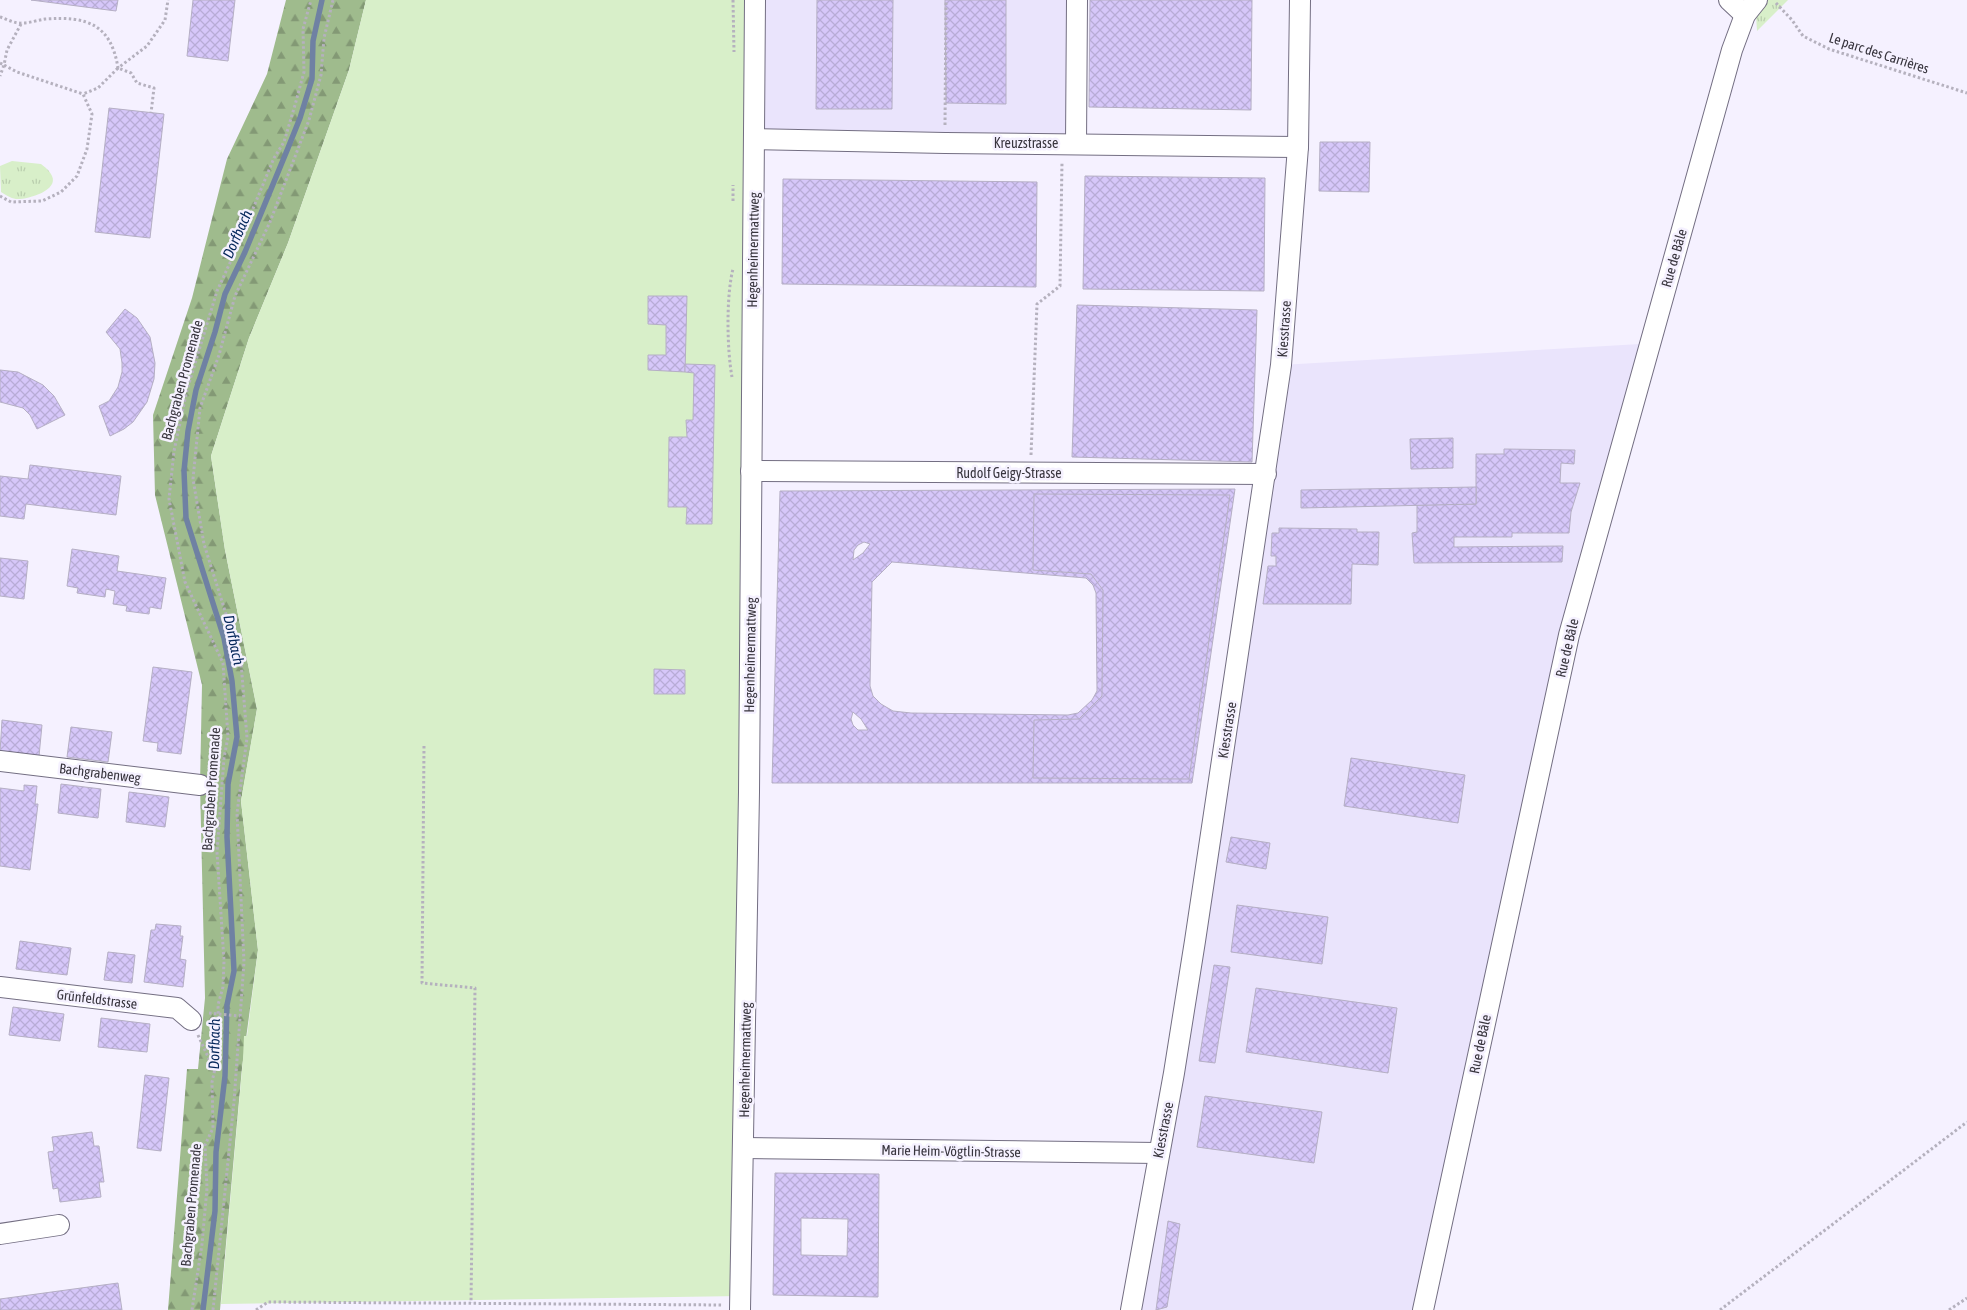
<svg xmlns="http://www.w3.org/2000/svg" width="1967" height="1310" viewBox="0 0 1967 1310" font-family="'Asap Condensed',sans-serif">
<defs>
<pattern id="grass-tufts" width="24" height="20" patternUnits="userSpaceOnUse" patternTransform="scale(1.25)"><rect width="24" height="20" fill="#d8efc9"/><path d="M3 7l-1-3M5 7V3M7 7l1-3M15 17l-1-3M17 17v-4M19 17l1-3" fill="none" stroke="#baceae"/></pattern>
<pattern id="forest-firs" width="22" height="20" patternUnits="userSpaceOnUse" patternTransform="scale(1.25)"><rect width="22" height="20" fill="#9fbb8d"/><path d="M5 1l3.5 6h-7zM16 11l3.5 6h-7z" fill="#839975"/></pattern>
<pattern id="building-cross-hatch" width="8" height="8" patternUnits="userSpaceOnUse" patternTransform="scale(1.25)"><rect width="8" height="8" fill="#d6c7f9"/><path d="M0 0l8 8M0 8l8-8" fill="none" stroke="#b8acd6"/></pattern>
</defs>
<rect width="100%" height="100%" fill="#f5f1ff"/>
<!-- built -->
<g fill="#eae4fc">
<polygon points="755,0 1085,0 1084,144 754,139"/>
<polygon points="1640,344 1573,666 1431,1310 1131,1310 1281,365"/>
</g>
<!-- grass -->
<g fill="url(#grass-tufts)">
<polygon points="1755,0 1788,0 1757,31"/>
<path d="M12,161L41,164C45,167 50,171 52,176C59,191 26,200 16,199C10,198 6,195 1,192L0,166Z"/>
</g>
<!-- forest -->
<polygon fill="url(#forest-firs)" points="286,0 366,0 349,70 288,243 249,338 211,456 225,550 257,709 241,801 258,950 242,1068 220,1310 168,1310 187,1069 198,1069 205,998 200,785 202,685 155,495 153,415 192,298 227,159 267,74"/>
<!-- pitch -->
<polygon fill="#d8efc9" points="366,0 755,0 741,1296 221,1304 243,1059 244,1036 247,1036 258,950 241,801 257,709 225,550 211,456 249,338 288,243 349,70"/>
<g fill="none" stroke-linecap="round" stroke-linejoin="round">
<!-- stream -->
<polyline stroke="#6f81a3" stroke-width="5.5" points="203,1310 215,1211 216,1152 225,1076 227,1005 234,971 227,837 228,784 237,737 232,681 224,638 186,518 184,471 188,431 196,390 215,332 225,294 245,252 288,148 300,118 312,79 313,41 322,0"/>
</g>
<!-- building -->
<g fill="url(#building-cross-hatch)" stroke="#b5afc4" fill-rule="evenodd">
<polygon points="31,0 118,0 116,11"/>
<polygon points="193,0 235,0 228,61 187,56"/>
<polygon points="817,0 893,0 892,109 816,109"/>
<polygon points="945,0 1006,0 1006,104 946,103"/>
<polygon points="1090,0 1252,0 1251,110 1089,107"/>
<polygon points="109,108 164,114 150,238 95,232"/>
<polygon points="1320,142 1370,142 1369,192 1319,191"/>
<polygon points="1085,176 1265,178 1264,291 1083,289"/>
<polygon points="783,179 1037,182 1036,287 782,284"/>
<polygon points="648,296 687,296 685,372 648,370 648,355 666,355 666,325 648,324"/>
<polygon points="1077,305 1257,310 1252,462 1072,457"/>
<polygon points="125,309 137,318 150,337 155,363 154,379 147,402 133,422 124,429 110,436 99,406 109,401 118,387 122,372 122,363 120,349 106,332"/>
<polygon points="685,364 715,365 712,524 686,524 687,507 668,507 669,437 687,437 686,420 693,420 694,373 685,372"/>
<polygon points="0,370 18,372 43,385 54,396 65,415 37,429 30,415 23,408 0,402"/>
<polygon points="1453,438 1453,468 1411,469 1410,439"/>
<polygon points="1504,449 1575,450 1574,464 1561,463 1560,483 1580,483 1571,512 1569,533 1512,533 1512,537 1454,537 1454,547 1563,546 1562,562 1414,563 1412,533 1417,532 1417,505 1476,504 1476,454 1504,454"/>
<polygon points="30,465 121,476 116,515 26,504 24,519 0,516 0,476 28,479"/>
<polygon points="1476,487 1476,504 1301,508 1301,490"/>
<path d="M1235,489L1192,783H772L780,491ZM864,542L870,544L863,553L853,560L854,550L858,545ZM892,562L1086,578L1093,585L1096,593L1097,691L1092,700L1078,713L1068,715L911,713L893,711L881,704L873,696L870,686L872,582ZM853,712L861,719L868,730H858L853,725L851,719Z"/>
<polygon points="1034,494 1230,495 1189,779 1033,778 1034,720 1079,719 1102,696 1103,590 1091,574 1033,570"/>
<polygon points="1279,528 1357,529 1357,532 1379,532 1378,565 1352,564 1351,604 1263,604 1268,566 1276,566 1276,556 1271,556 1272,533 1279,533"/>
<polygon points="72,549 119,556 117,571 166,578 161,609 150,607 149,614 126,611 127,606 113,604 115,591 106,589 105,597 77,593 78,588 67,586"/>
<polygon points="0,558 28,561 24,599 0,596"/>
<polygon points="153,667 192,672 181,754 157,751 158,743 143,741"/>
<polygon points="654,669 685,670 685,694 654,694"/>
<polygon points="2,720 42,725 39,756 0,752"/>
<polygon points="71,727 112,732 108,762 67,757"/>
<polygon points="1351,758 1465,775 1458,823 1344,806"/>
<polygon points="61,784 101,789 98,818 58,813"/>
<polygon points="24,785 37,786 35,804 38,804 30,870 0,866 0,788 24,791"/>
<polygon points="129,792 169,797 165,827 126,822"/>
<polygon points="1231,837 1270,843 1266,869 1226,862"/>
<polygon points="1237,905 1328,917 1322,964 1231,952"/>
<polygon points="156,924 181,926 180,936 183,936 180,959 186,960 183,987 144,982 151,930 155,930"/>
<polygon points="20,941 71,948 67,975 16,969"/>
<polygon points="108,952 135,955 132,983 104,980"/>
<polygon points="1214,965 1230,967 1215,1063 1199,1061"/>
<polygon points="1256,988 1397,1008 1388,1073 1246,1052"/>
<polygon points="13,1007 64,1014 60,1041 9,1035"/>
<polygon points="101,1018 150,1024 147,1052 98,1047"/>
<polygon points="145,1075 169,1078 161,1151 137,1148"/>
<polygon points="1205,1096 1322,1112 1314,1163 1197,1147"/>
<polygon points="92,1132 94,1146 99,1146 104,1182 99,1182 101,1197 60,1202 58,1188 53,1189 48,1152 54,1151 52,1137"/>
<path d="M775,1173L879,1174L878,1297L773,1295ZM801,1218L848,1219L847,1256L801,1255Z"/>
<polygon points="1168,1221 1180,1224 1167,1307 1156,1310"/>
<polygon points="118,1283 122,1310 0,1310 0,1299"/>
</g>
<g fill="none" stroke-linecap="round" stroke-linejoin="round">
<!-- minor casing -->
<g stroke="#736e82" stroke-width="22">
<g id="minor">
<polyline points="1729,0 1745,15"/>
<polyline points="754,139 945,143 1298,147"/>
<polyline points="1076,144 1077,0"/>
<polyline points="751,471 1266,474"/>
<polyline points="0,761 200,785"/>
<polyline points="0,987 177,1008 191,1020"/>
<polyline points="743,1148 1158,1153"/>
<polyline points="0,1234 59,1225"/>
<polyline points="740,1310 749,792 755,0"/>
<polyline points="1131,1310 1174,1073 1195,941 1281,365 1298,147 1300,0"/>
<polyline points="1423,1310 1569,635 1732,50 1745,15 1757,0"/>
</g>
</g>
<!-- path -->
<g stroke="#b5b1be" stroke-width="3" stroke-dasharray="2.5 2.5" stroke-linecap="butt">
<polyline points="733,0 734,52"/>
<polyline points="1776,3 1792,20 1803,36 1829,49 1967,93"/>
<path d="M0,17C7,19 15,24 22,23C30,23 38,20 45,19C87,16 111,24 118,68L147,46L165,20L168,0"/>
<polyline points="21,24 7,50 4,65 17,72 83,94"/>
<polyline points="0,63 4,65 0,76"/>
<polyline points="945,125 946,0"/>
<polyline points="0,196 11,202 42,201 61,192 77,176 87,149 92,114 83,94 98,88 118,68 131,73 137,83 154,88 151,113"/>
<polyline points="733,201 733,185"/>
<path d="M732,377C727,350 726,296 733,269"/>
<polyline points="1031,455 1037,304 1060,286 1062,162"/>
<polyline points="424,746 422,983 475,988 471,1303"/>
<polyline points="209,1013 240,1016"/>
<polyline points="198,1035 214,1070"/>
<polyline points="192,1310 202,1244 207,1188 205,1145 213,1128 212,1082 219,1051 218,1005 223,987 224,961 217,852 224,758 228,737 223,663 185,582 169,499 174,451 187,390 217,291 235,252 274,158 284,142 295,105 304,72 303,29 311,0"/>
<polyline points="213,1310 234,1102 244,962 237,813 247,738 241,662 204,544 193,479 200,408 219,355 235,296 270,222 309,120 321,75 324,38 333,0"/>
<polyline points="256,1310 268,1302 723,1305"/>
<polyline points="1720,1310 1967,1122"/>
<polyline points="1949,1310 1967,1298"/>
</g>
<!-- minor -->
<use href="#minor" stroke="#fff" stroke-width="20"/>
</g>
<g text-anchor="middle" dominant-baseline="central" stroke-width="5" stroke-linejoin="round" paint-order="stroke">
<!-- street labels -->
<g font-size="14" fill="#38353e" stroke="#f5f1ff">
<text transform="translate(1879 53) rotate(18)">Le parc des Carrières</text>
<text x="1026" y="143">Kreuzstrasse</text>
<text transform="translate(753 250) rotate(-89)">Hegenheimermattweg</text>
<text transform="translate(1674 258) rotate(-74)">Rue de Bâle</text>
<text transform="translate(1284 329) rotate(-86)">Kiesstrasse</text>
<text transform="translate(182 380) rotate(-75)">Bachgraben Promenade</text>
<text x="1009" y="473">Rudolf Geigy-Strasse</text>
<text transform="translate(1567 648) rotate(-77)">Rue de Bâle</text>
<text transform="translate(750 655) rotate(-89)">Hegenheimermattweg</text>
<text transform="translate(1227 730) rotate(-81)">Kiesstrasse</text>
<text transform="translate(100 773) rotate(7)">Bachgrabenweg</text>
<text transform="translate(211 789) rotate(-86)">Bachgraben Promenade</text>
<text transform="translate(97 999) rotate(7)">Grünfeldstrasse</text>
<text transform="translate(1480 1044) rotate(-78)">Rue de Bâle</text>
<text transform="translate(745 1060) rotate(-89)">Hegenheimermattweg</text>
<text transform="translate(1163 1130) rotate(-79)">Kiesstrasse</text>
<text transform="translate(951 1151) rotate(1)">Marie Heim-Vögtlin-Strasse</text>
<text transform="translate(191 1205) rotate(-85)">Bachgraben Promenade</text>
</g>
<!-- water labels -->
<g font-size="15" font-style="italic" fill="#05275b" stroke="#f5f1ff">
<text transform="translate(237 234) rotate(-66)">Dorfbach</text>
<text transform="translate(234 640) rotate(78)">Dorfbach</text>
<text transform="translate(214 1044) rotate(-89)">Dorfbach</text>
</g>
</g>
</svg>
